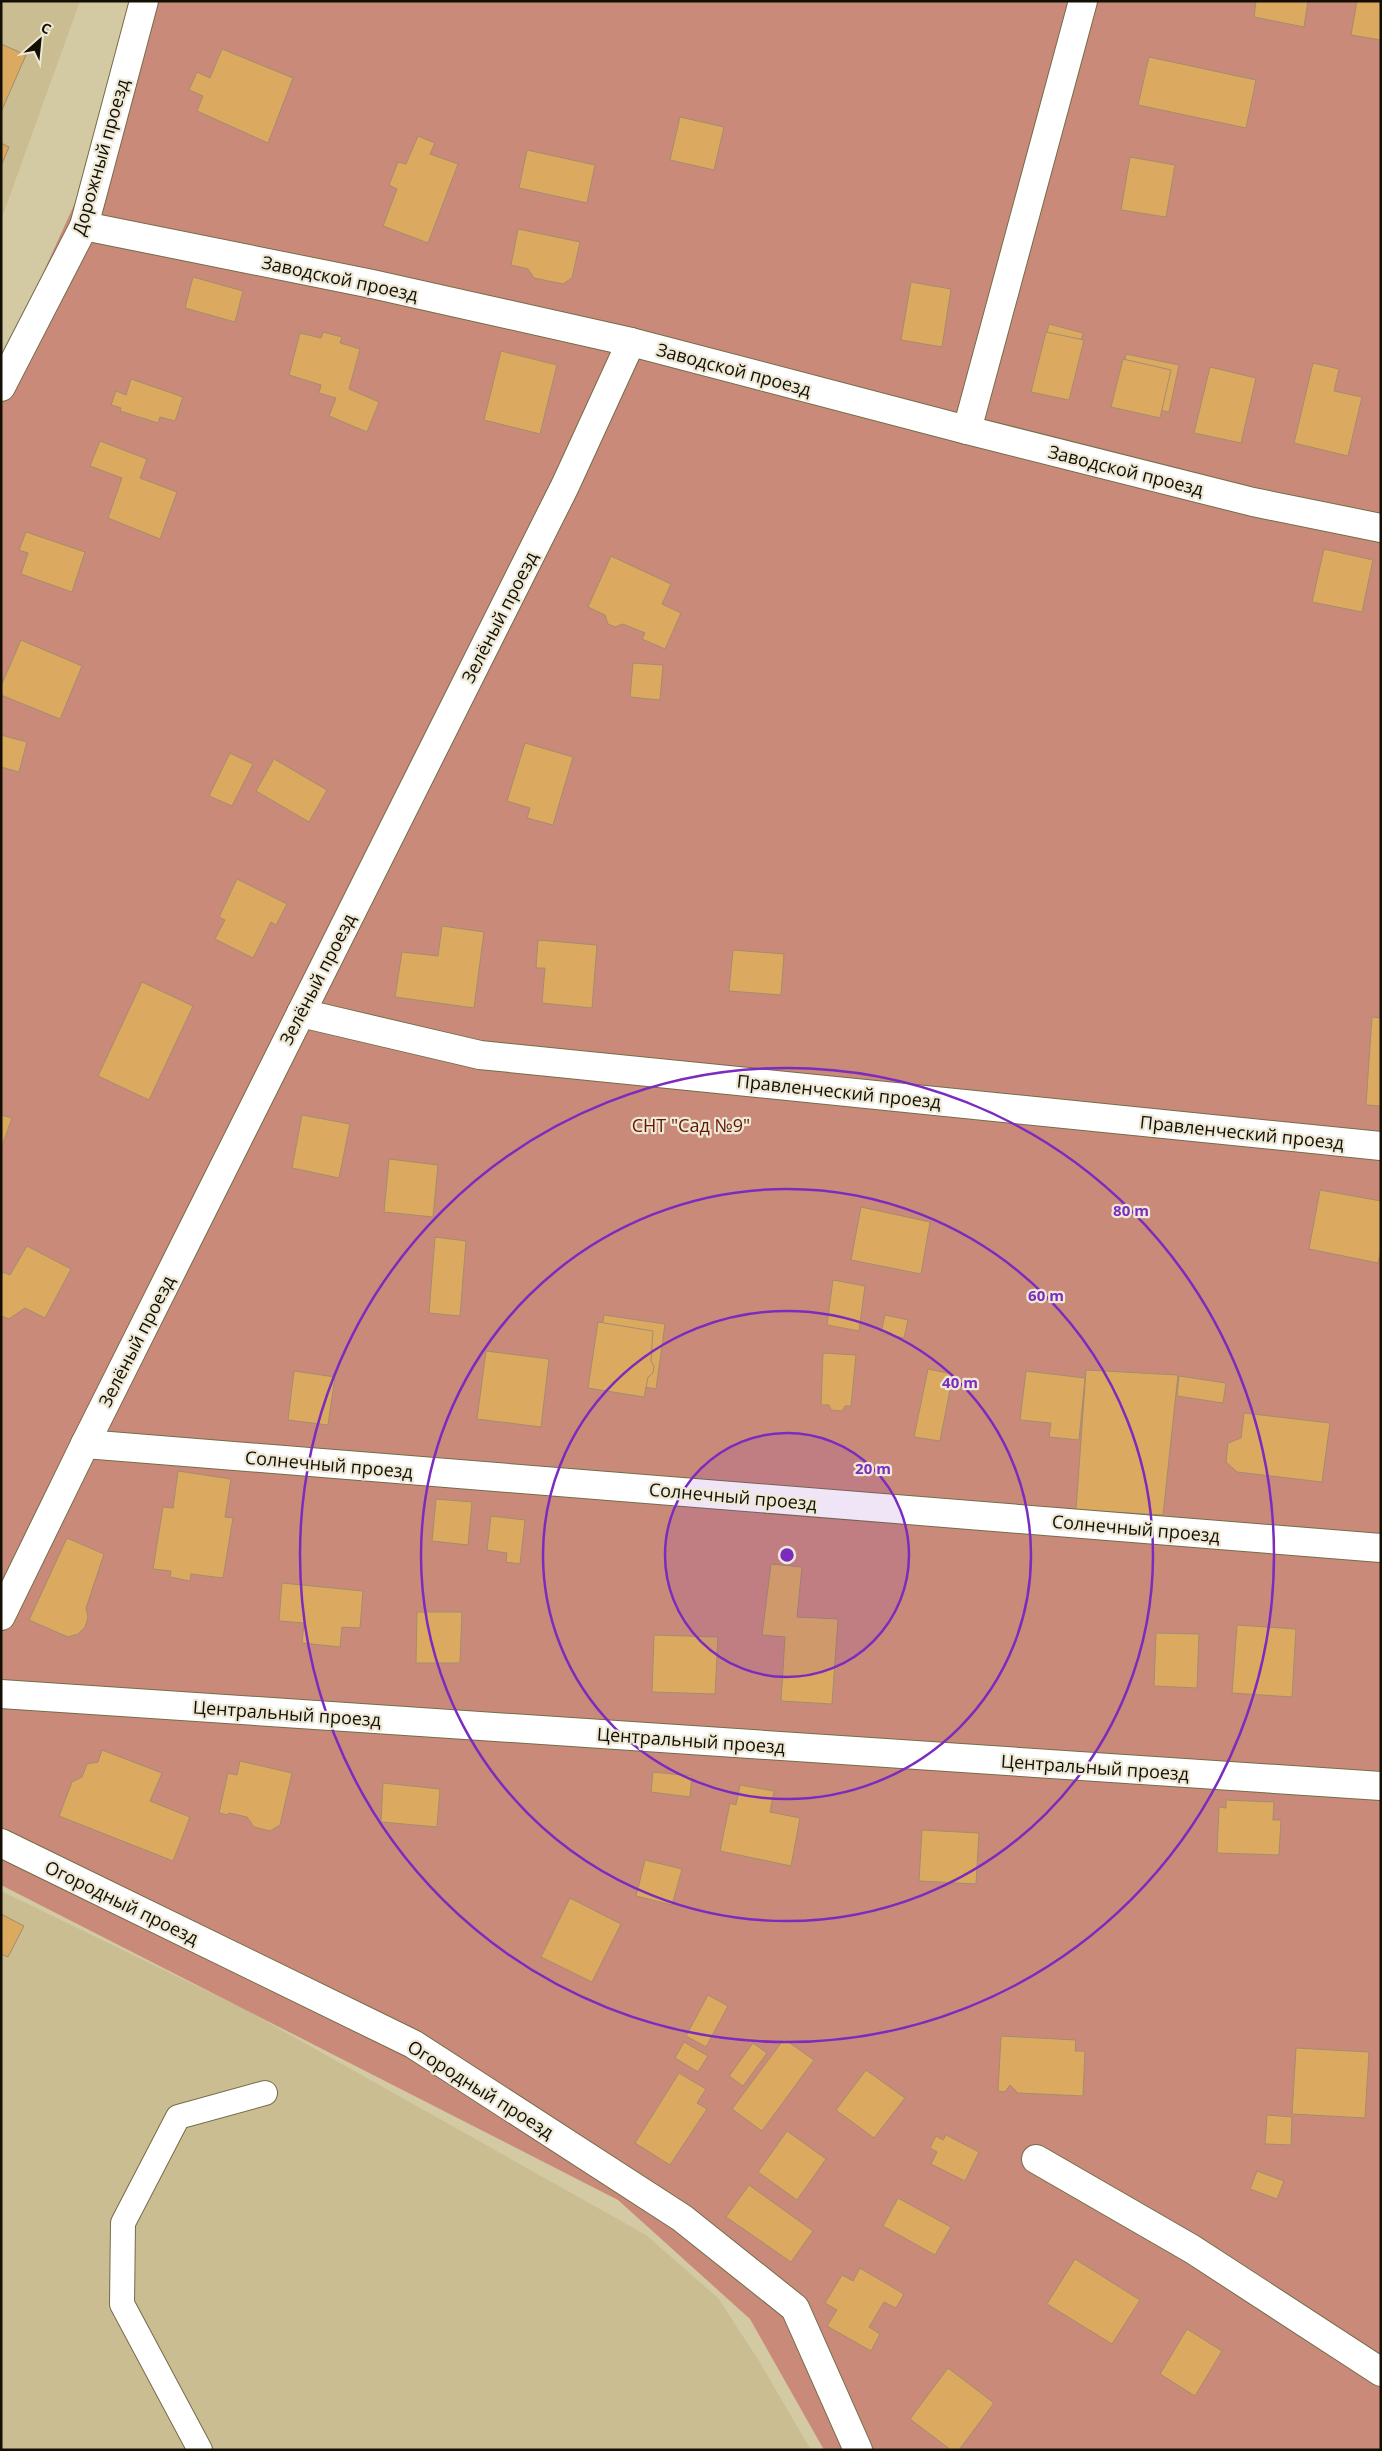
<svg xmlns="http://www.w3.org/2000/svg" width="1382" height="2451" viewBox="0 0 1382 2451" font-family="'Open Sans',sans-serif">
<rect width="100%" height="100%" fill="#d3c9a3"/>
<!-- built -->
<g fill="#c9bd91">
<polygon points="1,1 80,1 1,220"/>
<polygon points="1,1891 244,2009 646,2235 718,2298 759,2361 811,2450 1,2450"/>
</g>
<!-- green -->
<polygon fill="#ca8a7a" points="146,1 1381,1 1381,2450 824,2450 750,2319 618,2200 1,1885 1,365 117,111"/>
<!-- building -->
<g fill="#dba960" stroke="#a48d6e">
<polygon points="1256,1 1308,1 1304,27 1254,17"/>
<polygon points="1357,1 1381,1 1381,40 1351,35"/>
<polygon points="1,44 26,55 1,112"/>
<polygon points="222,49 293,78 268,143 197,111 203,96 189,90 197,72 210,78"/>
<polygon points="1149,57 1256,80 1246,128 1138,105"/>
<polygon points="680,117 724,127 714,170 670,160"/>
<polygon points="418,136 435,143 430,154 458,164 428,243 383,226 397,189 389,185 398,162 406,164"/>
<polygon points="1,143 9,147 1,166"/>
<polygon points="527,150 595,165 587,203 519,188"/>
<polygon points="1130,157 1175,165 1166,217 1121,210"/>
<polygon points="518,229 580,242 572,278 563,284 534,278 528,269 511,265"/>
<polygon points="193,277 243,291 235,322 185,308"/>
<polygon points="911,282 951,289 942,347 901,340"/>
<polygon points="1049,324 1083,333 1070,387 1036,379"/>
<polygon points="323,332 342,337 340,343 360,349 349,389 379,402 367,432 329,416 336,398 319,393 321,385 289,375 300,333 321,338"/>
<polygon points="1046,332 1084,340 1069,400 1031,392"/>
<polygon points="501,351 557,365 540,434 484,420"/>
<polygon points="1126,354 1179,365 1169,412 1116,401"/>
<polygon points="1123,359 1171,370 1160,418 1111,407"/>
<polygon points="1313,363 1339,369 1334,391 1362,397 1348,456 1294,443"/>
<polygon points="1210,367 1256,378 1241,443 1194,433"/>
<polygon points="131,379 183,397 175,421 160,417 158,423 120,411 121,408 111,405 116,391 126,395"/>
<polygon points="100,441 147,459 140,478 177,492 160,539 108,518 122,478 90,466"/>
<polygon points="26,532 85,552 72,592 21,574 28,553 19,550"/>
<polygon points="1324,549 1373,560 1362,612 1312,602"/>
<polygon points="611,556 671,584 662,604 681,613 665,649 642,639 645,633 623,624 615,627 608,624 605,615 588,607"/>
<polygon points="21,640 82,666 60,719 1,695 1,686"/>
<polygon points="633,663 663,665 660,700 630,697"/>
<polygon points="1,735 27,742 19,772 1,767"/>
<polygon points="525,743 573,757 553,825 527,818 530,808 507,801"/>
<polygon points="230,753 253,764 232,806 209,796"/>
<polygon points="274,759 327,790 309,822 256,791"/>
<polygon points="237,879 287,904 276,925 271,922 253,958 215,939 225,920 219,917"/>
<polygon points="442,926 484,932 474,1008 395,997 402,952 438,956"/>
<polygon points="538,940 597,945 592,1008 542,1003 545,968 536,968"/>
<polygon points="733,950 784,954 781,995 729,991"/>
<polygon points="142,982 193,1006 149,1100 98,1076"/>
<polygon points="1372,1017 1381,1018 1381,1106 1366,1105"/>
<polygon points="1,1115 12,1118 1,1149"/>
<polygon points="302,1115 350,1124 339,1178 292,1168"/>
<polygon points="389,1159 438,1165 433,1217 384,1212"/>
<polygon points="1320,1190 1381,1201 1381,1250 1378,1263 1309,1249"/>
<polygon points="861,1207 930,1222 921,1274 851,1260"/>
<polygon points="435,1237 466,1241 460,1316 429,1313"/>
<polygon points="27,1246 71,1269 45,1318 25,1308 9,1319 1,1316 1,1276 3,1272 10,1275"/>
<polygon points="833,1280 865,1286 859,1331 827,1325"/>
<polygon points="604,1315 665,1324 656,1389 594,1379"/>
<polygon points="885,1315 908,1320 904,1338 881,1333"/>
<polygon points="598,1322 653,1331 651,1361 654,1366 653,1373 648,1377 644,1397 588,1388"/>
<polygon points="486,1351 549,1359 541,1427 477,1419"/>
<polygon points="823,1353 856,1355 851,1406 845,1406 842,1411 831,1410 829,1405 821,1405"/>
<polygon points="928,1369 953,1374 940,1441 914,1437"/>
<polygon points="1086,1370 1178,1375 1163,1515 1076,1510"/>
<polygon points="294,1371 335,1377 328,1425 288,1420"/>
<polygon points="1026,1371 1085,1378 1079,1440 1049,1437 1051,1423 1020,1420"/>
<polygon points="1179,1376 1226,1383 1223,1403 1177,1396"/>
<polygon points="1244,1413 1330,1423 1322,1482 1237,1472 1226,1462 1228,1443 1241,1438"/>
<polygon points="178,1471 231,1479 225,1517 233,1518 223,1578 191,1574 190,1581 170,1577 171,1571 153,1569 163,1507 173,1508"/>
<polygon points="436,1499 472,1502 468,1545 432,1541"/>
<polygon points="491,1516 525,1520 520,1564 506,1562 507,1553 487,1550"/>
<polygon points="67,1538 104,1554 86,1608 88,1618 85,1627 78,1634 68,1637 29,1620"/>
<polygon points="771,1564 802,1567 797,1617 838,1619 832,1704 781,1701 785,1637 762,1635"/>
<polygon points="282,1583 363,1591 360,1628 342,1627 340,1647 302,1643 304,1623 279,1621"/>
<polygon points="417,1612 462,1612 460,1663 416,1663"/>
<polygon points="1237,1625 1296,1629 1292,1697 1232,1693"/>
<polygon points="1156,1633 1199,1634 1197,1688 1154,1686"/>
<polygon points="654,1635 718,1637 715,1694 652,1692"/>
<polygon points="102,1750 162,1773 150,1801 190,1817 173,1861 59,1816 72,1782 82,1777 87,1764 98,1762"/>
<polygon points="240,1761 292,1773 280,1825 270,1831 254,1827 247,1817 229,1813 228,1815 219,1813 228,1773 237,1775"/>
<polygon points="653,1772 692,1776 690,1797 651,1792"/>
<polygon points="383,1783 440,1789 437,1827 381,1822"/>
<polygon points="740,1785 774,1791 770,1812 800,1818 791,1866 720,1851 730,1803 736,1805"/>
<polygon points="1226,1800 1274,1802 1273,1820 1281,1820 1279,1855 1217,1853 1219,1807 1226,1808"/>
<polygon points="922,1830 979,1833 976,1884 919,1881"/>
<polygon points="645,1860 682,1869 672,1905 636,1896"/>
<polygon points="570,1898 621,1924 592,1982 541,1957"/>
<polygon points="1,1914 24,1926 8,1957 1,1954"/>
<polygon points="708,1995 728,2006 706,2047 686,2036"/>
<polygon points="1001,2036 1076,2040 1075,2051 1085,2051 1083,2096 1018,2093 1010,2085 1005,2092 998,2091"/>
<polygon points="784,2039 814,2060 762,2131 732,2109"/>
<polygon points="684,2042 708,2056 698,2072 675,2058"/>
<polygon points="753,2043 767,2053 743,2086 729,2076"/>
<polygon points="1296,2048 1369,2052 1365,2118 1292,2114"/>
<polygon points="866,2070 905,2098 874,2138 836,2110"/>
<polygon points="679,2073 706,2089 697,2103 707,2109 670,2165 635,2143"/>
<polygon points="1267,2115 1292,2117 1291,2145 1265,2144"/>
<polygon points="787,2131 826,2159 797,2200 758,2172"/>
<polygon points="946,2135 979,2152 965,2181 931,2164 937,2152 930,2148 936,2136 943,2140"/>
<polygon points="1257,2171 1284,2181 1277,2199 1250,2189"/>
<polygon points="749,2185 813,2231 791,2262 726,2217"/>
<polygon points="898,2198 951,2227 935,2255 883,2226"/>
<polygon points="1075,2259 1140,2300 1112,2344 1047,2304"/>
<polygon points="860,2268 904,2294 896,2308 884,2302 869,2327 880,2334 871,2351 827,2326 837,2310 825,2303 842,2275 853,2281"/>
<polygon points="1187,2329 1222,2351 1195,2396 1160,2374"/>
<polygon points="948,2368 994,2403 959,2450 951,2450 910,2419"/>
</g>
<g fill="none" stroke-linecap="round" stroke-linejoin="round">
<!-- service casing -->
<g stroke="#756c4a" stroke-width="26">
<polyline id="service" points="200,2450 122,2304 123,2223 178,2117 265,2093"/>
</g>
<!-- minor casing -->
<g stroke="#756c4a" stroke-width="30">
<g id="minor">
<polyline points="84,226 372,284 631,342 967,430 1253,502 1381,528"/>
<polyline points="1,387 84,226 144,1"/>
<polyline points="967,430 1083,1"/>
<polyline points="301,1013 480,1055 1381,1146"/>
<polyline points="85,1444 1381,1548"/>
<polyline points="1,1616 85,1444 565,486 631,342"/>
<polyline points="1,1694 1381,1786"/>
<polyline points="1,1843 413,2044 682,2218 795,2308 858,2450"/>
<polyline points="1036,2159 1192,2249 1381,2372"/>
</g>
</g>
<!-- service -->
<use href="#service" stroke="#fff" stroke-width="24"/>
<!-- minor -->
<use href="#minor" stroke="#fff" stroke-width="28"/>
</g>
<!-- distance rings -->
<circle cx="787" cy="1555" r="122" fill="#7b2cbf" fill-opacity=".12"/>
<g fill="none" stroke="#7b2cbf" stroke-width="2.5">
<circle cx="787" cy="1555" r="122"/>
<circle cx="787" cy="1555" r="244"/>
<circle cx="787" cy="1555" r="366"/>
<circle cx="787" cy="1555" r="487"/>
</g>
<g text-anchor="middle" dominant-baseline="central" stroke-width="4.5" stroke-linejoin="round" paint-order="stroke">
<!-- street labels -->
<g font-size="18" fill="#130f03" stroke="#eee9d6">
<text transform="translate(100 157) rotate(-74)">Дорожный проезд</text>
<text transform="translate(340 278) rotate(12)">Заводской проезд</text>
<text transform="translate(734 369) rotate(15)">Заводской проезд</text>
<text transform="translate(1126 470) rotate(14)">Заводской проезд</text>
<text transform="translate(499 617) rotate(-63)">Зелёный проезд</text>
<text transform="translate(317 979) rotate(-63)">Зелёный проезд</text>
<text transform="translate(839 1091) rotate(6)">Правленческий проезд</text>
<text transform="translate(1242 1132) rotate(6)">Правленческий проезд</text>
<text transform="translate(136 1341) rotate(-63)">Зелёный проезд</text>
<text transform="translate(329 1464) rotate(5)">Солнечный проезд</text>
<text transform="translate(733 1496) rotate(5)">Солнечный проезд</text>
<text transform="translate(1136 1528) rotate(5)">Солнечный проезд</text>
<text transform="translate(287 1713) rotate(4)">Центральный проезд</text>
<text transform="translate(691 1740) rotate(4)">Центральный проезд</text>
<text transform="translate(1095 1767) rotate(4)">Центральный проезд</text>
<text transform="translate(122 1902) rotate(26)">Огородный проезд</text>
<text transform="translate(481 2089) rotate(32)">Огородный проезд</text>
</g>
<!-- park labels -->
<g font-size="18" fill="#631805" stroke="#eee9d6">
<text x="691" y="1125">СНТ "Сад №9"</text>
</g>
</g>
<circle cx="787" cy="1555" r="8" fill="#7b2cbf" stroke="#eee9d6" stroke-width="2.5"/>
<g font-size="15" text-anchor="middle" font-weight="bold" fill="#7b2cbf" stroke="#eee9d6" stroke-width="4.5" stroke-linejoin="round" paint-order="stroke">
<text x="1131" y="1216">80 m</text>
<text x="1046" y="1301">60 m</text>
<text x="960" y="1388">40 m</text>
<text x="873" y="1474">20 m</text>
</g>
<!-- border -->
<rect width="1382" height="2451" fill="none" stroke="#130f03" stroke-width="5"/>
<!-- north arrow -->
<g transform="translate(40 40) rotate(27)" stroke="#eee9d6" stroke-width="4" paint-order="stroke">
<path d="M0-4L9 19L0 12L-9 19Z" fill="#130f03"/>
<text y="-8" font-size="14" font-weight="bold" text-anchor="middle" fill="#130f03">С</text>
</g>
</svg>
